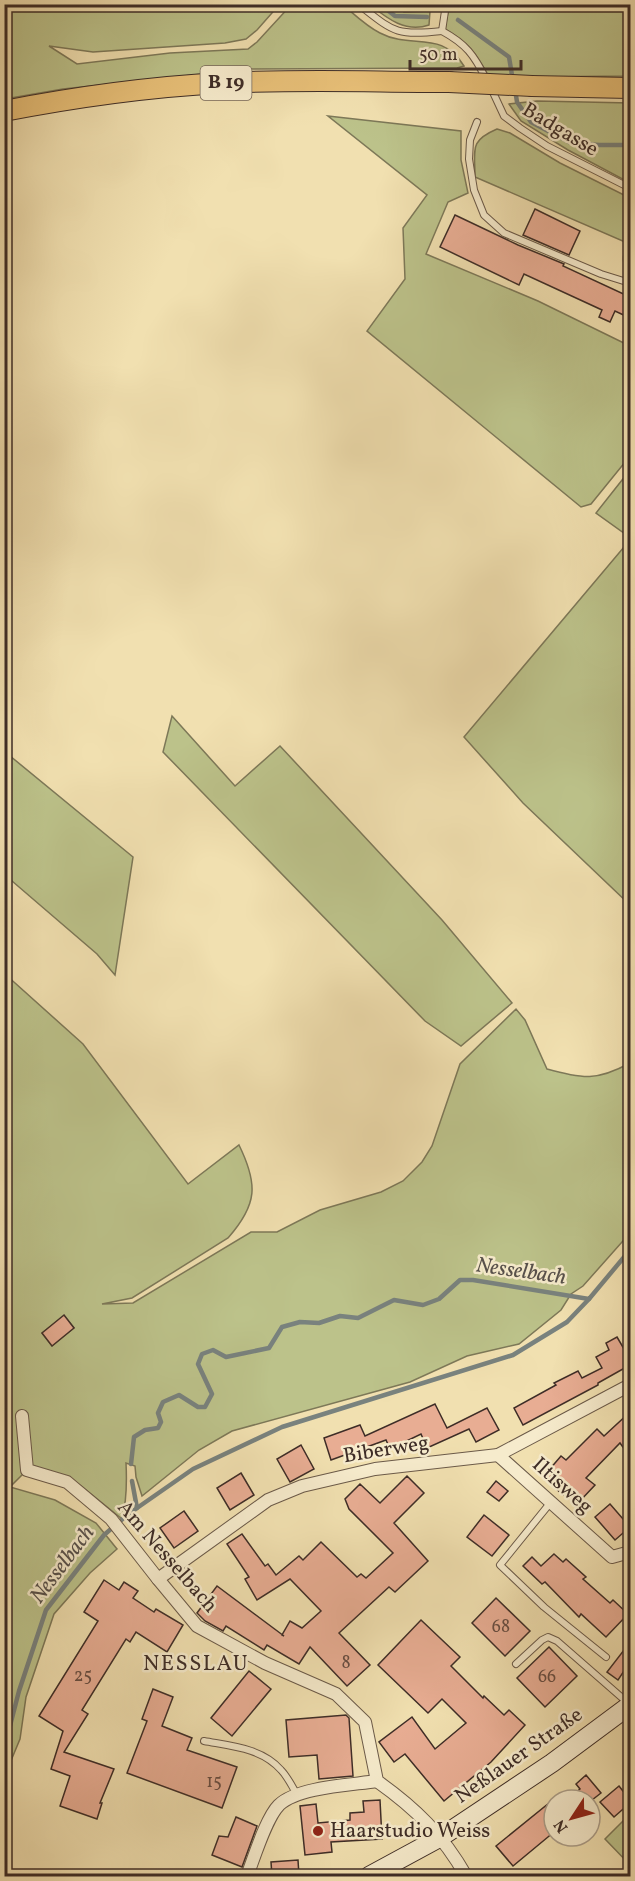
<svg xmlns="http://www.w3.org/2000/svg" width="635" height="1881" viewBox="0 0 635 1881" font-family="Vollkorn,serif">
<rect width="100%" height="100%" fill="#f1e0b0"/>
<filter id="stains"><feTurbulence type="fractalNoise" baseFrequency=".00333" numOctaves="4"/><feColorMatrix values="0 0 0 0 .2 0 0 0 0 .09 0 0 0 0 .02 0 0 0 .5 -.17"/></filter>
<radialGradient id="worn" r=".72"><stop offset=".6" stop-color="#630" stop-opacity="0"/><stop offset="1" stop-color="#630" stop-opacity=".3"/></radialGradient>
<!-- green -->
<g fill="#bcc28a" stroke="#7d7858" stroke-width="1.5" fill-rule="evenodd">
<path d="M342,4C354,14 366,26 380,33C412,50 441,29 464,66L457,68L249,69L63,89L5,99V5H279L257,30L246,39L225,43L93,52L49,46L77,64L170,53L248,49L257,42L291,5Z"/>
<path d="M370,5H396L404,12L430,11L429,25C406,33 388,19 370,5Z"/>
<path d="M442,5H630V76L522,77L488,75C475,52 468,43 445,29L448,12Z"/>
<polygon points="537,101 630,103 630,183 568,150 521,121 509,104"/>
<polygon points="328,116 461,131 461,160 468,193 448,202 426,254 538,301 630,346 630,369 626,382 630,387 630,456 591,504 581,507 367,331 405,279 403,228 427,195"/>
<path d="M497,129L510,133L560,163L630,198V229L625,242L475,177C475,149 469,141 497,129Z"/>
<polygon points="630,470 630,534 628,536 596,513"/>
<polygon points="630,542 630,905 523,803 464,737 624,547"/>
<polygon points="172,716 235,786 280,746 442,920 512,1003 461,1046 425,1021 163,752"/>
<polygon points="4,751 133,857 115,975 97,954 5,875"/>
<path d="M5,974L83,1044L188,1184L239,1145C258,1184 258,1204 228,1238L132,1298L102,1304L133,1303L251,1232H277L320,1210L381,1192L403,1181L422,1162L432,1146L460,1064L516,1009L525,1020L547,1069C583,1079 597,1081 630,1063V1233L583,1286L571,1294L561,1310L519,1344L467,1356L410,1382L232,1431L199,1450L142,1496L136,1477L135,1466L126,1463C127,1483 127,1500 122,1519L81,1486L27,1470L10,1487L55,1500L96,1523L117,1549L90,1573L54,1614L26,1697L20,1739L5,1775ZM64,1316L74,1328L52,1346L42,1333Z"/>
<polygon points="630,1814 630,1865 605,1839"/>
</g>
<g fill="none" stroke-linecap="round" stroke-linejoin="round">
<!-- stream -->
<g stroke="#79827e" stroke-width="4.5">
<polyline points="380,4 395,16 427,17"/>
<polyline points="458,20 509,57 513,81"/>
<polyline points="515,89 517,102 531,122 571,143 599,145 630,145"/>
<polyline points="131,1464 134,1437 145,1430 158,1428 161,1422 158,1413 163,1402 179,1395 198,1407 205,1407 212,1394 198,1364 202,1354 213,1350 226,1357 269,1348 282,1327 300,1322 319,1323 340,1316 358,1318 394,1300 423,1305 439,1299 460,1280 473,1280 589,1299 630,1250"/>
<polyline points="137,1508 193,1469 282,1427 513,1355 567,1322 589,1299"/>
<polyline points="4,1749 19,1691 46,1610 104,1535 126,1516 137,1508 132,1481"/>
</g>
</g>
<!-- building -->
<g fill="#e8ad93" stroke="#3e2d27" stroke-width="1.5">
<polygon points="535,209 580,231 569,255 523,235"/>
<polygon points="455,215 518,245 564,264 563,266 630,297 630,318 615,311 610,322 599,317 602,310 524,274 519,285 440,247"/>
<polygon points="64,1315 74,1328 52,1346 42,1333"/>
<polygon points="617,1337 624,1349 630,1346 630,1365 598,1383 598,1385 523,1425 514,1408 556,1385 554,1383 578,1371 582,1378 602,1368 596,1357 609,1350 606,1343"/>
<polygon points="435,1404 447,1428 487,1408 499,1430 476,1442 469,1429 427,1448 421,1434 390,1449 386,1440 331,1460 324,1438 360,1425 365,1436"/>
<polygon points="630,1412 630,1457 620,1443 586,1478 595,1485 579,1502 567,1491 563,1495 543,1477 561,1456 566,1460 597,1429 604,1436"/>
<polygon points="301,1445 314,1469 290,1482 277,1459"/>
<polygon points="241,1473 254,1495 230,1510 217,1488"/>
<polygon points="407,1476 424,1493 394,1523 428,1561 395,1592 389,1587 339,1633 370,1665 347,1686 310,1647 299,1664 267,1645 264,1650 226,1626 223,1631 205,1621 197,1613 217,1586 284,1636 282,1635 290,1621 302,1628 321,1611 290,1579 257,1600 245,1579 249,1577 227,1544 242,1534 265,1566 268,1564 276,1575 299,1556 303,1560 321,1542 357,1577 361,1574 366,1578 393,1553 349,1509 345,1499 360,1484 380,1503"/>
<polygon points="496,1481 508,1491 499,1501 487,1492"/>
<polygon points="610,1504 630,1527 615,1540 595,1517"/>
<polygon points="184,1511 198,1531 174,1548 160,1528"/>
<polygon points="484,1515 509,1535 492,1556 467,1537"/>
<polygon points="554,1554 563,1562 566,1559 586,1577 583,1579 610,1603 613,1600 628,1614 606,1637 581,1614 579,1617 545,1582 542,1584 523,1566 532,1557 541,1566"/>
<polygon points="104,1580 119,1590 124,1582 138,1591 133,1598 154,1612 156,1609 183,1625 167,1652 136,1632 130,1642 126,1639 82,1710 88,1714 64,1752 114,1769 100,1803 102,1803 97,1819 60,1806 70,1776 51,1769 63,1731 39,1716 98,1621 84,1612"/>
<polygon points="496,1598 530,1631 505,1656 472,1623"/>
<polygon points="421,1620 460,1657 451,1666 483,1698 484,1696 504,1715 509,1710 525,1725 491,1762 444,1801 405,1754 394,1762 379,1742 412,1717 435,1749 466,1723 442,1699 428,1713 378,1665"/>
<polygon points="549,1647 577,1676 545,1707 517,1678"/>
<polygon points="624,1650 630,1655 630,1662 618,1680 607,1672"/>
<polygon points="249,1671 271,1689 232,1736 211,1718"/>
<polygon points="153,1689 173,1697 162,1726 192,1738 187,1750 237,1767 222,1808 127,1773 147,1721 142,1719"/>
<polygon points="346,1715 349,1718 353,1776 319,1779 317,1755 289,1757 286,1720"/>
<polygon points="586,1775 601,1793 592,1800 567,1800 580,1789 576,1784"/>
<polygon points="619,1786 630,1800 630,1803 614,1817 600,1802"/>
<polygon points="554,1799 554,1832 513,1866 496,1846"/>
<polygon points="380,1800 382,1839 331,1842 332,1852 305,1855 300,1806 316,1804 318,1823 350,1820 350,1813 364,1812 363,1801"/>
<polygon points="236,1817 257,1826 242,1867 212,1855 219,1836 228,1837"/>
<polygon points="298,1860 299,1876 272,1876 271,1862"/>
</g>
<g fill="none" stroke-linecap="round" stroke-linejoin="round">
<!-- service casing -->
<g stroke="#6b5a49" stroke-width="8">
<g id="service">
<path d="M358,4C394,32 395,36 442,31"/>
<polyline points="438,4 445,11 442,31"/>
<path d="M442,31C466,44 474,55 486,79"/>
<polyline points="491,88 504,116 520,128 547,146 630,188"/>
<polyline points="477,122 470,140 469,159 474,190 484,215 504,233 601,274 630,283"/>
<path d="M630,243C626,253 626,266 630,277"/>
<polyline points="551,1502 500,1565 544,1607 606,1657"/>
<polyline points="516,1664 542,1640 548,1637 557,1641 628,1703"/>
<path d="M204,1741C231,1746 262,1748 281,1770C287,1776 292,1786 296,1793"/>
</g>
</g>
<!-- minor casing -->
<g stroke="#6b5a49" stroke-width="14">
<g id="minor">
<path d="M22,1416L27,1470L67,1482L111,1519L158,1579L197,1626L265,1663L336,1694L365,1722L377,1781C415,1808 443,1835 466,1876"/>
<polyline points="498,1455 612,1557 630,1552"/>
<polyline points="158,1579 268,1500 302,1486 375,1469 498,1455 630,1385"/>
<path d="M247,1876C254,1858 266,1818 279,1805C298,1787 351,1785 377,1781"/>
</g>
</g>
<!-- secondary casing -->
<g stroke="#3e2d27" stroke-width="20">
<polyline id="secondary" points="369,1876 441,1837 552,1763 630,1705"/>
</g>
<!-- primary casing -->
<g stroke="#3e2d27" stroke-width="22">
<g id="primary">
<polyline points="532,86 630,88"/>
<path d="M4,111C76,97 149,87 221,83C297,79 373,82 449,82"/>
</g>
</g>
<!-- service -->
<use href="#service" stroke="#f6ebcc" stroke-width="6"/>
<!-- minor -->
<use href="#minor" stroke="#f6ebcc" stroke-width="12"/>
<!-- secondary -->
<use href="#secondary" stroke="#f6ebcc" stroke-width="18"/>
<!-- primary -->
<use href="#primary" stroke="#e8c078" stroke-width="20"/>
<!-- primary-bridge casing -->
<g stroke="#3e2d27" stroke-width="22" stroke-linecap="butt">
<polyline id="primary-bridge" points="449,82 532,86"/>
</g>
<!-- primary-bridge -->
<use href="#primary-bridge" stroke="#e8c078" stroke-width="20"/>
</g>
<!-- markers -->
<circle fill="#8f2418" stroke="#f6ebcc" stroke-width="2" cx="318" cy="1831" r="6"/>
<g text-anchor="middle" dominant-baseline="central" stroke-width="5" stroke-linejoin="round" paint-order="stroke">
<!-- number labels -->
<g font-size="18" fill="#684d42">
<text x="501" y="1627">68</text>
<text x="346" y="1663">8</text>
<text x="83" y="1676">25</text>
<text x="547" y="1677">66</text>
<text x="214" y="1782">15</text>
</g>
<!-- shield labels -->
<rect fill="#f6ebcc" stroke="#756658" stroke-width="1.5" x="200.5" y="66" width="51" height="34" rx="4.5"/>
<g font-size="20" font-weight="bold" fill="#3e2d27">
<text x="226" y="83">B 19</text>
</g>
<!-- street labels -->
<g font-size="21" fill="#3e2d27" stroke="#f6ebcc">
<text transform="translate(560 130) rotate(31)">Badgasse</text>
<text transform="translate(386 1450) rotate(-9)">Biberweg</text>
<text transform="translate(562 1486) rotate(42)">Iltisweg</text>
<text transform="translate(167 1557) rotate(49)">Am Nesselbach</text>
<text transform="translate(519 1756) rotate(-35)">Neßlauer Straße</text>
</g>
<!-- poi labels -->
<g font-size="21" fill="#3e2d27" stroke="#f6ebcc" text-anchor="start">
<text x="330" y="1831">Haarstudio Weiss</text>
</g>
<!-- water labels -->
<g font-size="22" font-style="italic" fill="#57504b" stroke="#f6ebcc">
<text transform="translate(521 1272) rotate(8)">Nesselbach</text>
<text transform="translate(63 1565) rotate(-53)">Nesselbach</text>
</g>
<!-- neighbourhood labels -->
<g font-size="22" letter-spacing="1.5" fill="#3e2d27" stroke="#f6ebcc">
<text x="196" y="1664">NESSLAU</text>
</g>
</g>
<!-- margin -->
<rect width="635" height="1881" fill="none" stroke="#f1e0b0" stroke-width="24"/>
<rect x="6" y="6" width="623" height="1869" fill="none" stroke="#3e2d27" stroke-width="3"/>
<rect x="12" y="12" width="611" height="1857" fill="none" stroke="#3e2d27" stroke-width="1.5"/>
<!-- north arrow -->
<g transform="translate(572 1818) rotate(234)"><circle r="28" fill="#f6ebcc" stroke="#ac9f8a" stroke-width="1.5"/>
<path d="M0-4.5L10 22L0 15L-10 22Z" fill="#8f2418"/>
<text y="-9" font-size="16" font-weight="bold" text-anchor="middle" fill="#3e2d27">N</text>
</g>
<!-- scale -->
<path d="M410 60v9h111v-9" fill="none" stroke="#3e2d27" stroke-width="3"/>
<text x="419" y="60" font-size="18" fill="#3e2d27" stroke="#f6ebcc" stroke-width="4.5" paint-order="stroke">50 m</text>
<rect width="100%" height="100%" filter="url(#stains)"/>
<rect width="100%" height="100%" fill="url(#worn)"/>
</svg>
